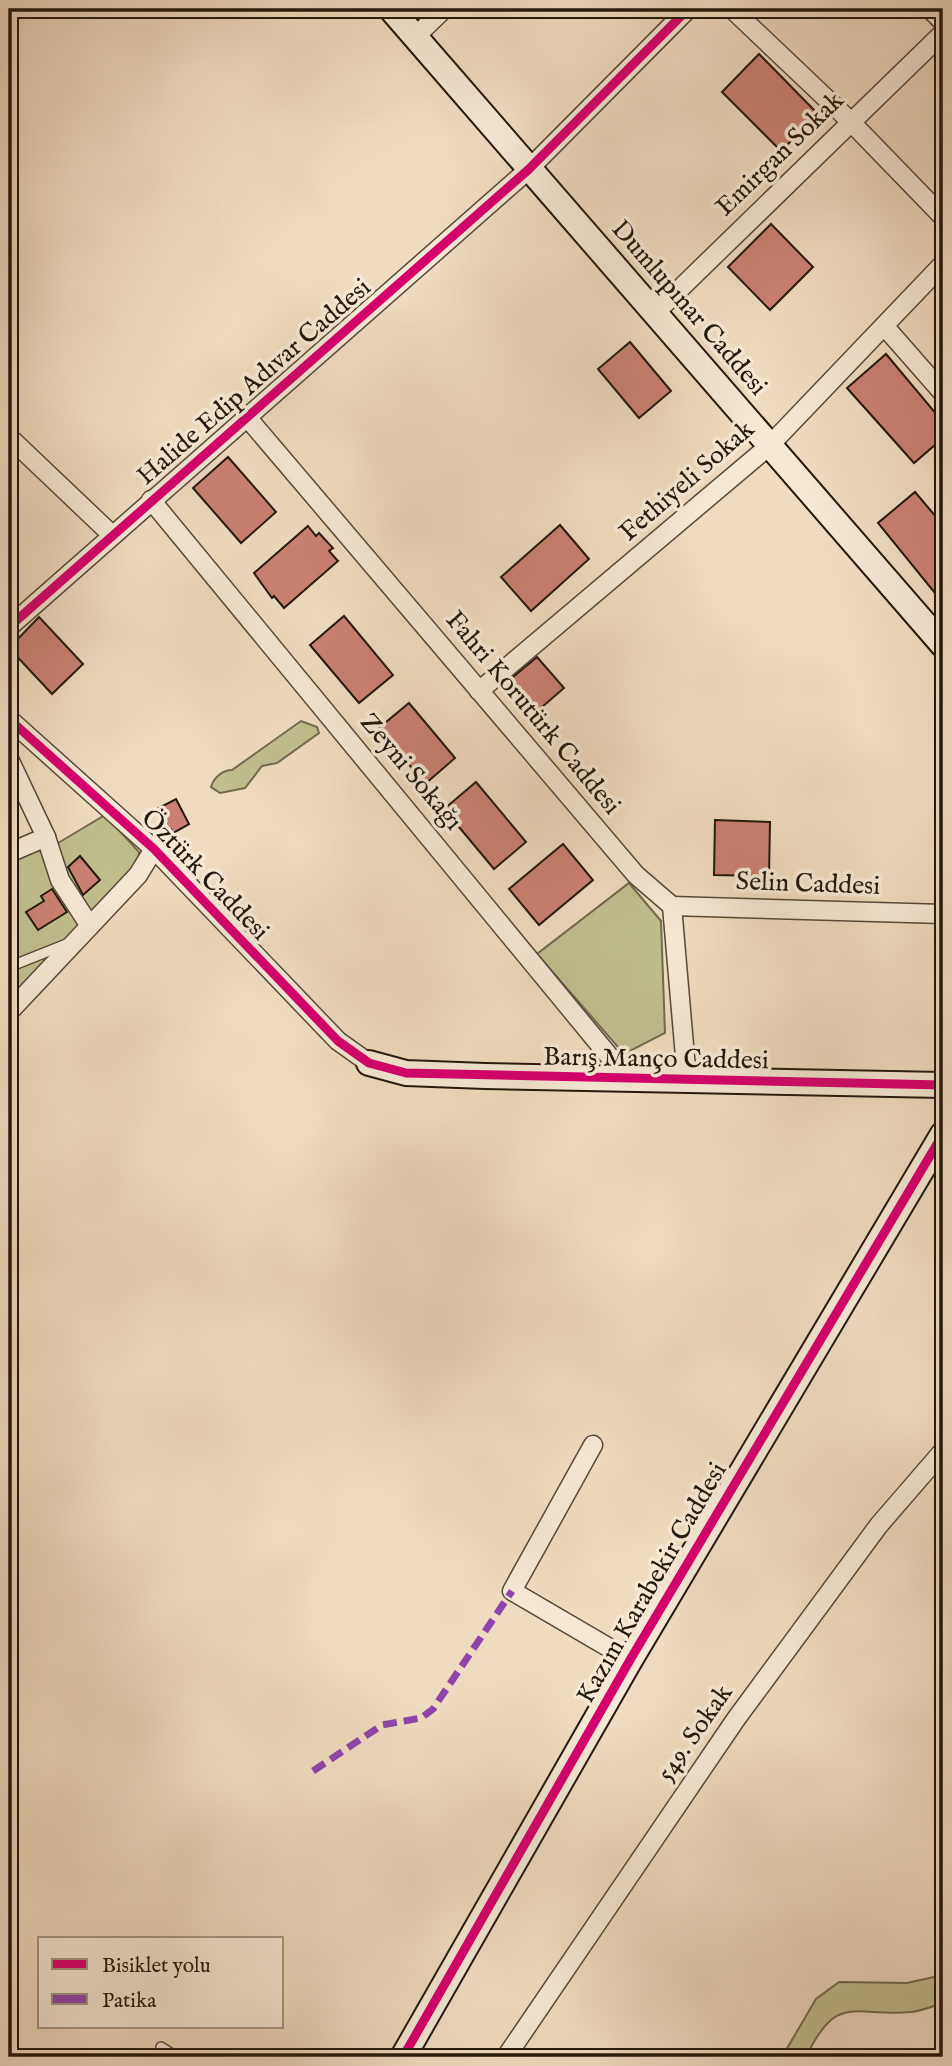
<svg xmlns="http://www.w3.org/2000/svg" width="952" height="2066" viewBox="0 0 952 2066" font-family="'IM FELL English',serif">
<rect width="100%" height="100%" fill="#efdbbf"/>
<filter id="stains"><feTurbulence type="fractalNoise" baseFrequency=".00286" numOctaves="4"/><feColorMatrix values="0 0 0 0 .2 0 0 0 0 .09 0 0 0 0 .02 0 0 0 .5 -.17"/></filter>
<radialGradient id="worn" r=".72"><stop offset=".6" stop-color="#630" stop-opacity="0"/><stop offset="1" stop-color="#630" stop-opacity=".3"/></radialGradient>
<!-- green -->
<g fill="#c0be8d" stroke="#716b4e" stroke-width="2">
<path d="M301,721L317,727L319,733L277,763L262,766L245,788L220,793L211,787C214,777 223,770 232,770Z"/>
<polygon points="105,815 139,852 138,865 9,1001 9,861 33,848 43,852"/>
<polygon points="629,883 661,921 665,1033 624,1054 537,954"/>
<path d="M943,1975V2003C933,2006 922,2011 911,2012C853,2017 837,1992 806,2057H782L816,1999L839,1982L907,1983Z"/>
</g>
<!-- building -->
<g fill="#ca8171" stroke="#22180e" stroke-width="2">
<polygon points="759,54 818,114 781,151 722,92"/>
<polygon points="771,224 813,267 770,310 728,267"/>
<polygon points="630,342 671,391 639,418 598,369"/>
<polygon points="886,354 943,422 943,438 914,463 847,388"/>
<polygon points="228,457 276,512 241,543 193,488"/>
<polygon points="915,492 943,525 943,603 878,523"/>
<polygon points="560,525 589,559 531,611 501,577"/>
<polygon points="308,526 316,536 319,533 333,548 329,551 338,561 284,608 274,596 272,598 254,573"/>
<polygon points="344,616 393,675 359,703 310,645"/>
<polygon points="39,617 83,664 52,694 9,648"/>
<polygon points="537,657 564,688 534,714 507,682"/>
<polygon points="409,703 455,758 425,784 379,728"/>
<polygon points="476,782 526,842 494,869 444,809"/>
<polygon points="176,799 189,824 173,833 171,829 167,831 155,810"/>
<polygon points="715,820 770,822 769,876 714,875"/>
<polygon points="563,844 593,880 539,925 509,889"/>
<polygon points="80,856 100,880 83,895 68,867"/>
<polygon points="52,889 67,912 38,930 26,912 44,901 41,896"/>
</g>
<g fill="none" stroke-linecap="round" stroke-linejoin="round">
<!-- lane casing -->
<g stroke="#55493a" stroke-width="12">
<g id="lane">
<polyline points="9,967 69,943"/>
<polyline points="161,2047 177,2057"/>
</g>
</g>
<!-- street casing -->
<g stroke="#55493a" stroke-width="21">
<g id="street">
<polyline points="732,9 850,121 943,217"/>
<polyline points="930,9 943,22"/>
<polyline points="415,37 444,9"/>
<polyline points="654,314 943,33"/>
<polyline points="886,328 943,393"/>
<polyline points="246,416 636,875 672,906 687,1080"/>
<polyline points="9,437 112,535"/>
<polyline points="151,500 628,1079"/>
<polyline points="9,627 528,170 688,9"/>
<polyline points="479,691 769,446 943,264"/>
<polyline points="9,719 154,849 338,1041 369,1063"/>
<polyline points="9,759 46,837 9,853"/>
<polyline points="46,837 60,880 90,926"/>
<polyline points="672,906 943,914"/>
<polyline points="9,1012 138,875 154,849"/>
<polyline points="593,1445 512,1591 630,1660"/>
<polyline points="506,2057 736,1719 879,1525 943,1451"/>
</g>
</g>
<!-- secondary casing -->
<g stroke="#22180e" stroke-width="28">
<g id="secondary">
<polyline points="391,9 943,645"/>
<polyline points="369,1063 406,1073 485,1076 943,1085"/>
<polyline points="403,2057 630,1660 943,1134"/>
</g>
</g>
<!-- lane -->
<use href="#lane" stroke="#f5e8d5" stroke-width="9"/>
<!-- street -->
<use href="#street" stroke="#f5e8d5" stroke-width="18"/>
<!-- secondary -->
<use href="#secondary" stroke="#f5e8d5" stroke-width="24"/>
<!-- quiet -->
<polyline stroke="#8e44ad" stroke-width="7" stroke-dasharray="14 7" stroke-linecap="butt" points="313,1771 382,1725 421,1718 433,1709 512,1591"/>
<!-- cycleway casing -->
<g stroke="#f5e8d5" stroke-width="13">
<g id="cycleway">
<polyline points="9,627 528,170 688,9"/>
<polyline points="9,719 154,849 338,1041 369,1063 406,1073 943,1085"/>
<polyline points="403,2057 630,1660 943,1134"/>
</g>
</g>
<!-- cycleway -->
<use href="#cycleway" stroke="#d6006c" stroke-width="9"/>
</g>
<g text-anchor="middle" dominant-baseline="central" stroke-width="7" stroke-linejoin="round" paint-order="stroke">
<!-- street labels -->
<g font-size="26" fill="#22180e" stroke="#f5e8d5">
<text transform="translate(780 154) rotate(-44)">Emirgan Sokak</text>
<text transform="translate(689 308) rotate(49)">Dumlupınar Caddesi</text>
<text transform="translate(254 382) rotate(-41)">Halide Edip Adıvar Caddesi</text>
<text transform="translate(687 481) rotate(-41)">Fethiyeli Sokak</text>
<text transform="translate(533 713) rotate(50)">Fahri Korutürk Caddesi</text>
<text transform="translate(411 772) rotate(50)">Zeyni Sokağı</text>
<text transform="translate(205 875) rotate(46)">Öztürk Caddesi</text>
<text transform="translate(808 884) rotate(2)">Selin Caddesi</text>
<text transform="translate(656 1059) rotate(1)">Barış Manço Caddesi</text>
<text transform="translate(652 1583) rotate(-60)">Kazım Karabekir Caddesi</text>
<text transform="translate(695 1733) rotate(-55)">549. Sokak</text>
</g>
</g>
<!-- margin -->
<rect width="952" height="2066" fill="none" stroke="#efdbbf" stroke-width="35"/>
<rect x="10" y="10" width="931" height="2045" fill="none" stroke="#22180e" stroke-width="3.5"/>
<rect x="18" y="18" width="917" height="2031" fill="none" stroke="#22180e" stroke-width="2"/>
<!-- legend -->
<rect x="38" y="1937" width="245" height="91" fill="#f5e8d5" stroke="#a19585" stroke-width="2"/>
<rect x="52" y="1959" width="35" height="10" fill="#d6006c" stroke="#a19585" stroke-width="2"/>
<text x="102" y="1972" font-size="21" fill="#22180e">Bisiklet yolu</text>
<rect x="52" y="1994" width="35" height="10" fill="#8e44ad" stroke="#a19585" stroke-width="2"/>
<text x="102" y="2007" font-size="21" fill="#22180e">Patika</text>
<rect width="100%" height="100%" filter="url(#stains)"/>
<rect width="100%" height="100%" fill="url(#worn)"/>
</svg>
